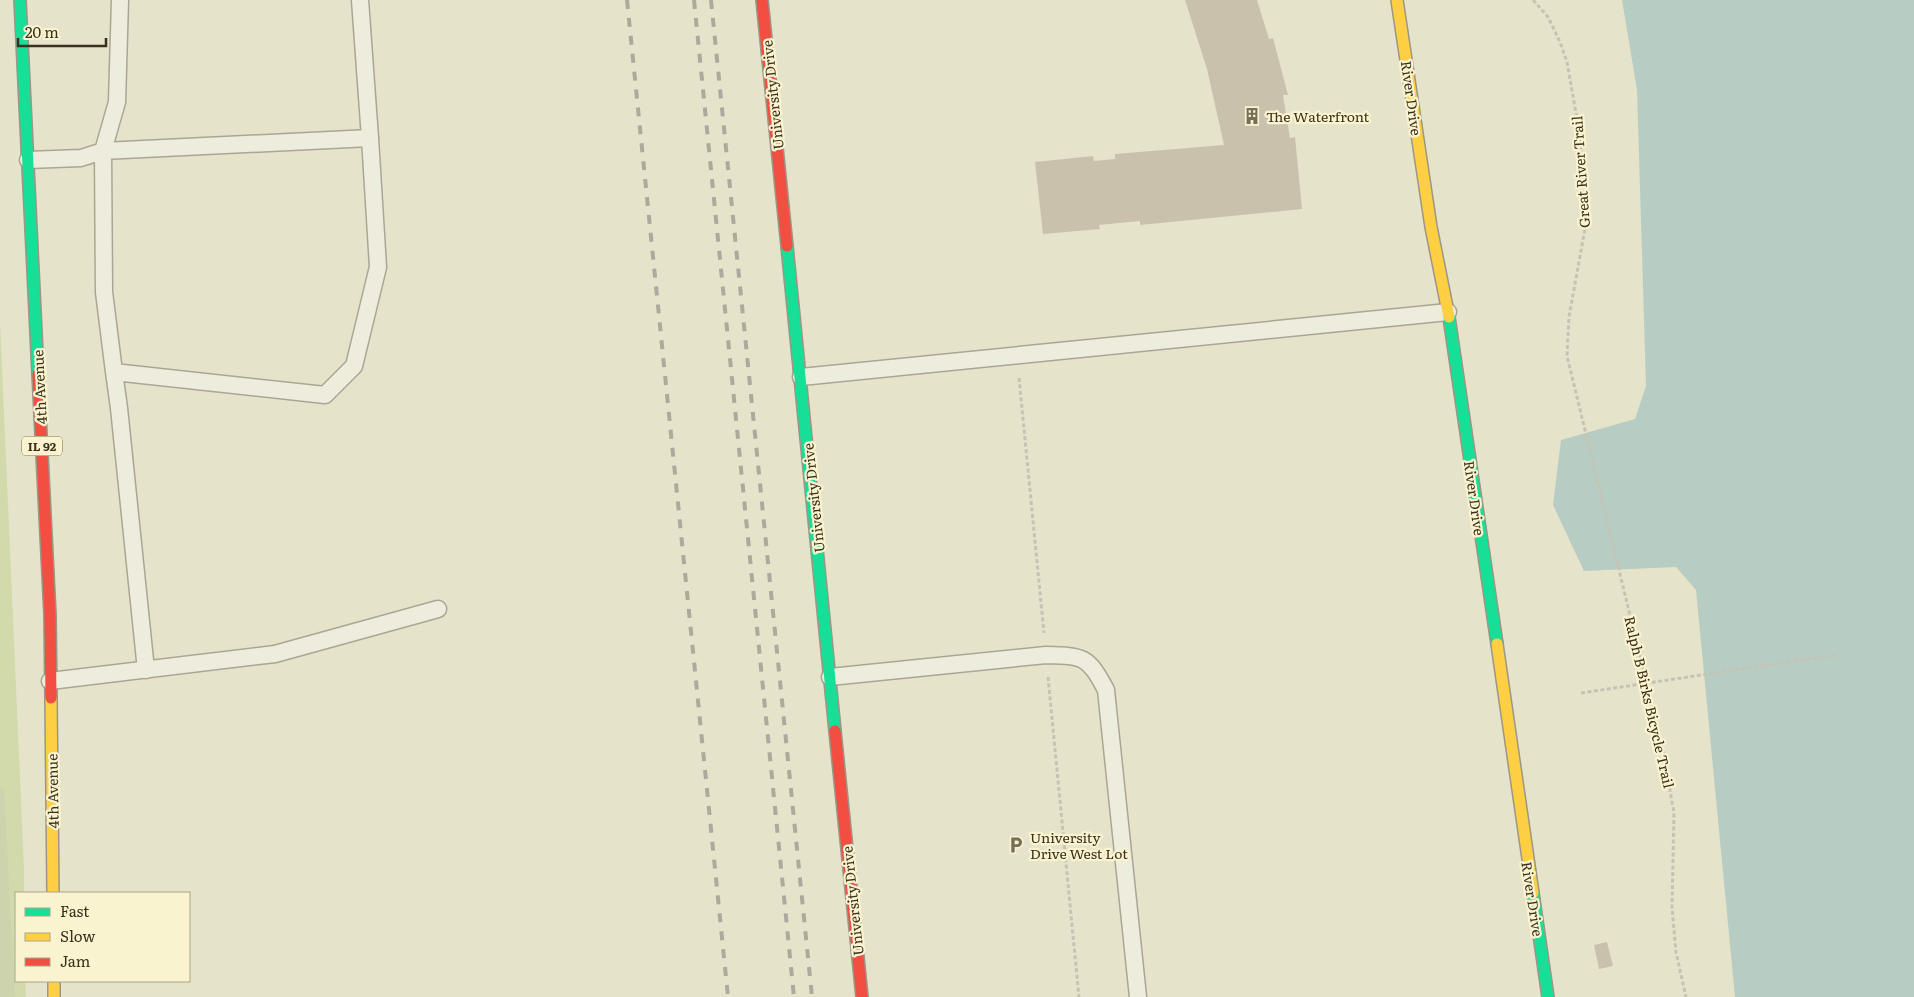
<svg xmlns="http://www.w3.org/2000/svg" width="1914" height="997" viewBox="0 0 1914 997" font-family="Literata,serif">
<rect width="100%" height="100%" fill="#e6e3cb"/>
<!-- green -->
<polygon fill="#d2daac" points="0,322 24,869 24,893 16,893 16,981 25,981 26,997 0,997"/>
<!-- cemetery -->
<polygon fill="#cdd3ac" points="0,788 4,788 15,997 0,997"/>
<!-- water -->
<polygon fill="#b7cdc3" points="1622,0 1914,0 1914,997 1735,997 1696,590 1676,567 1584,571 1553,505 1561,440 1635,419 1646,386 1637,90"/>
<!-- building -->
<g fill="#cac1ac">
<polygon points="1185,0 1257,0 1269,39 1273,38 1288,95 1283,95 1290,138 1295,137 1302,209 1140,225 1140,221 1099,225 1100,229 1043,234 1035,162 1093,156 1094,161 1115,159 1115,154 1224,145 1207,69"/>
<polygon points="1607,942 1613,966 1599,969 1594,945"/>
</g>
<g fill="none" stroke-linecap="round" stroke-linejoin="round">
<!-- lane casing -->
<g stroke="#aba694" stroke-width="19">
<g id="lane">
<polyline points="360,0 370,138"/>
<polyline points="28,160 81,158 103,151 117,102 120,0"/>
<polyline points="114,372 104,292 103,151 370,138 378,267 354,366 325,395 114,372 119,408 146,670"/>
<polyline points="801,377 1448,312"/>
<path d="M830,677L1046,655C1084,656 1088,656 1106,690L1138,997"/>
<polyline points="50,681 275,654 438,609"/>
</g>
</g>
<!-- fast casing -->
<g stroke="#9b9685" stroke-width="14">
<g id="fast">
<polyline points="20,0 38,374"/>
<polyline points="787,246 835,731"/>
<polyline points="1449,317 1497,644"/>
<polyline points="1533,893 1548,997"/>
</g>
</g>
<!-- slow casing -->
<g stroke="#9b9685" stroke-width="14">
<g id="slow">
<polyline points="1397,0 1431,227 1449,317"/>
<polyline points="1497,644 1533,893"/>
<polyline points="51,698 53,893"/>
<polyline points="54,981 54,997"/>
</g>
</g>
<!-- jam casing -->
<g stroke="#9b9685" stroke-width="14">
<g id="jam">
<polyline points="762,0 787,246"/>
<polyline points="38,374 50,615 51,698"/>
<polyline points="835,731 862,997"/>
</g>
</g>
<!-- path -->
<g stroke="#c7c3b4" stroke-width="3" stroke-dasharray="4 2.5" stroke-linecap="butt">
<polyline points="1533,0 1548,17 1560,42 1567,62 1580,136 1586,223 1569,317 1567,356 1663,751 1674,813 1672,908 1676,952 1686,997"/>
<polyline points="1019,378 1044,633"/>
<polyline points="1048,677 1079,997"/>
<polyline points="1581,693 1835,655"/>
</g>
<!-- lane -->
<use href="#lane" stroke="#eeecdd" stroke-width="16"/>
<!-- fast -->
<use href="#fast" stroke="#16e098" stroke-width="11"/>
<!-- slow -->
<use href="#slow" stroke="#ffcf43" stroke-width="11"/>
<!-- jam -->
<use href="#jam" stroke="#f24e42" stroke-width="11"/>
<!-- rail -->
<g stroke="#adaa9d" stroke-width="4" stroke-dasharray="9 9" stroke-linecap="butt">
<polyline points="627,0 728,997"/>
<polyline points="694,0 794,997"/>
<polyline points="711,0 812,997"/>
</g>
</g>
<!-- icons -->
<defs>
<g id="building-bare" transform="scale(1.35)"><path d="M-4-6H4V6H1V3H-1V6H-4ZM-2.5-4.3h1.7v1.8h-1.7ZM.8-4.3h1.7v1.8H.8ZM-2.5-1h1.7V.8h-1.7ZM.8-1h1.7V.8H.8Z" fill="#776f59" stroke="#f9f3d0" stroke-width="2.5" paint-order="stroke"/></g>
<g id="parking-bare" transform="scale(1.35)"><path d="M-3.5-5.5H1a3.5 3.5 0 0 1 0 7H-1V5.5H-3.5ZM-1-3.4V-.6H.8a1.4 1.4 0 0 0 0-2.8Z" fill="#776f59" stroke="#f9f3d0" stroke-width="2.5" paint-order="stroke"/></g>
</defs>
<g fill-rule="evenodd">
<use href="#building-bare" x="1252" y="116"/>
<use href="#parking-bare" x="1016" y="845"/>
</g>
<g text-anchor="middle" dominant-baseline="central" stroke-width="4.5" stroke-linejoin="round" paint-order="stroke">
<!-- shield labels -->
<rect fill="#f9f3d0" stroke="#746a51" stroke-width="1" x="22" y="436.5" width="40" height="19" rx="4"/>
<g font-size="12" font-weight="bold" fill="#3b301b">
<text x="42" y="446">IL 92</text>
</g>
<!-- street labels -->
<g font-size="14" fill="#3b301b" stroke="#f9f3d0">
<text transform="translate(772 95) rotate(-96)">University Drive</text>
<text transform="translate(1412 98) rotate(82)">River Drive</text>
<text transform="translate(1580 172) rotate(-94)">Great River Trail</text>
<text transform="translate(39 387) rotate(-93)">4th Avenue</text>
<text transform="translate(813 498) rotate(-96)">University Drive</text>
<text transform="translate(1475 498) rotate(82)">River Drive</text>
<text transform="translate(1650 702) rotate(77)">Ralph B Birks Bicycle Trail</text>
<text transform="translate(52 791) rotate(-91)">4th Avenue</text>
<text transform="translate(1533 899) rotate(81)">River Drive</text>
<text transform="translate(852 901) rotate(-96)">University Drive</text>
</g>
<!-- poi labels -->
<g font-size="14" fill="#3b301b" stroke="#f9f3d0" text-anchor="start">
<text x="1266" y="116">The Waterfront</text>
<text x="1030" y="837">University<tspan x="1030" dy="16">Drive West Lot</tspan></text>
</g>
</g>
<!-- legend -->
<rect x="15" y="892" width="175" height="90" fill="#f9f3d0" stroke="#ada588"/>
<rect x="25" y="908" width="25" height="8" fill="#16e098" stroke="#ada588"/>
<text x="60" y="917" font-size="15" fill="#3b301b">Fast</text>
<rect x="25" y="933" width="25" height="8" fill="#ffcf43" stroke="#ada588"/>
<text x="60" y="942" font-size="15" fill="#3b301b">Slow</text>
<rect x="25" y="958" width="25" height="8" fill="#f24e42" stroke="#ada588"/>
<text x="60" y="967" font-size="15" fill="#3b301b">Jam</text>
<!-- scale -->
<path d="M18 38v8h88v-8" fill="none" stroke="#3b301b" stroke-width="2.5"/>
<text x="25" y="38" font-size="15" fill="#3b301b" stroke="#f9f3d0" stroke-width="4" paint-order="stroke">20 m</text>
</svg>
